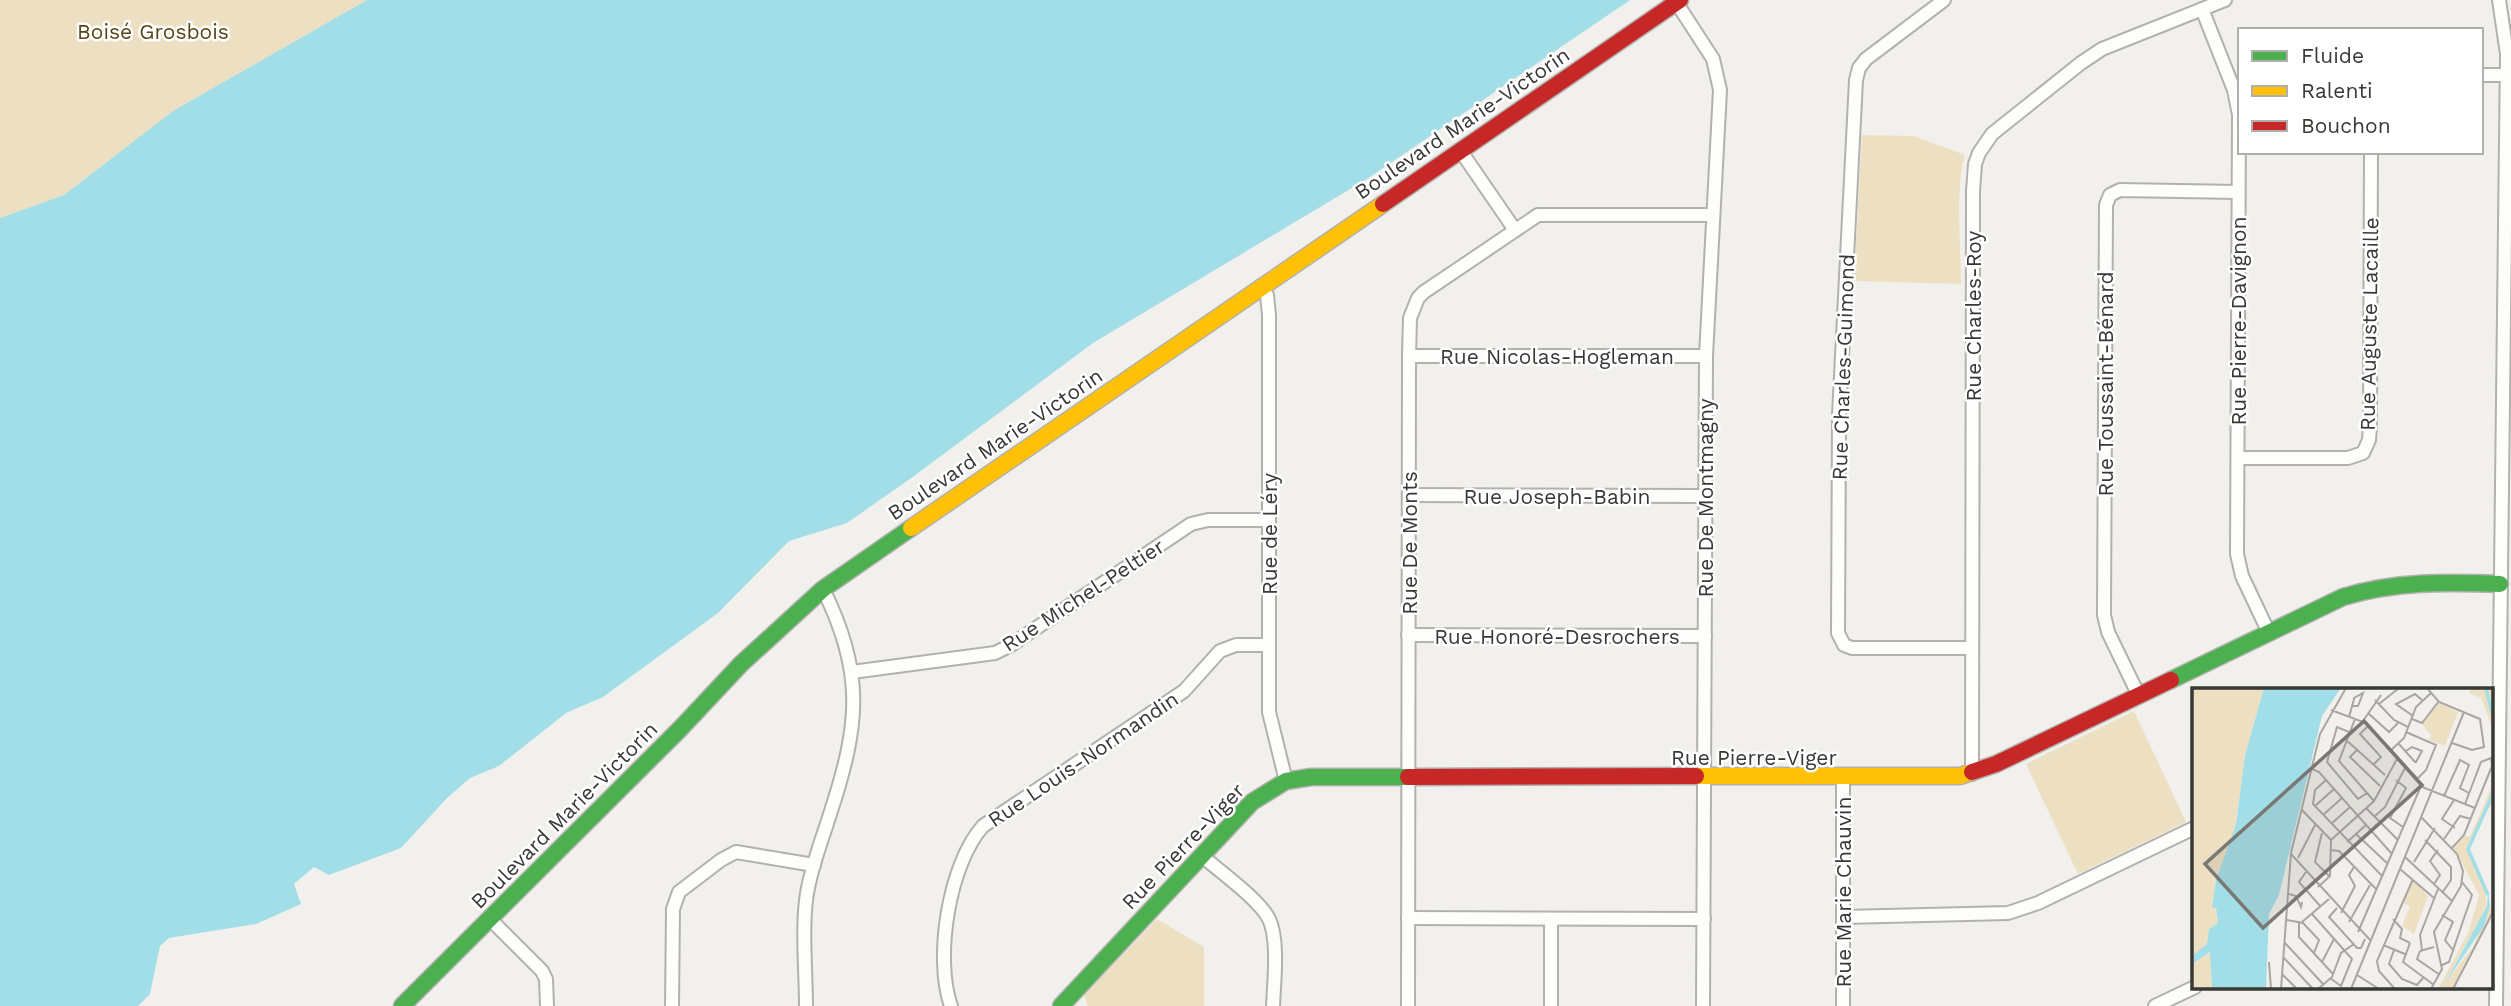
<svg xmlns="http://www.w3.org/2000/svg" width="2511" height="1006" viewBox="0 0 2511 1006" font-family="'Work Sans',sans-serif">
<rect width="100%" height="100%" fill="#f2f0ec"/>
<!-- green -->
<g fill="#eddfc2">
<polygon points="0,0 367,0 173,111 64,195 0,218"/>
<path d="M1862,135L1914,136L1965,155C1955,185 1961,250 1961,284L1854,281Z"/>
<polygon points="2134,711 2186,822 2078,874 2026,764"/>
<polygon points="1157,919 1204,947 1204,1006 1088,1006 1084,995"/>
</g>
<!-- water -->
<polygon fill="#a2dee7" points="367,0 1630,0 1367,179 1093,343 914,476 847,523 789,541 718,613 603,697 566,713 499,766 470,778 447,798 401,848 329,875 314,867 294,884 301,904 256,924 169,938 160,946 150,994 138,1006 0,1006 0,218 64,195 173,111"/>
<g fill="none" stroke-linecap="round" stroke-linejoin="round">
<!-- street casing -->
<g stroke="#b2b1ad" stroke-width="16">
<g id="street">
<polyline points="1944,0 1866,59 1859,68 1856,80 1839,415 1838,633 1844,645 1852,648 1972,648"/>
<polyline points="1676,2 1713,59 1720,90 1706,356 1703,1006"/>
<polyline points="2202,9 2234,90 2239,115 2237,554 2242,576 2269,633"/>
<polyline points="2481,75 2507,75"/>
<polyline points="1460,150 1515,230"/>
<polyline points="1261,286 1267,295 1269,315 1269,712 1286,781"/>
<polyline points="1409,356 1706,356"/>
<polyline points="2238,458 2348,458 2363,453 2369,440 2370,426 2371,152"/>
<polyline points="1409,495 1705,496"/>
<polyline points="1408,635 1705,636"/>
<polyline points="852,672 995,653 1011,645 1191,524 1208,520 1269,520"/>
<polyline points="2139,696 2108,632 2104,615 2106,205 2110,195 2120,190 2238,192"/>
<polyline points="1972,774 1973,191 1975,164 1979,153 1992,134 2081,63 2102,49 2225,0"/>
<path d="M1201,855C1219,871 1259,899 1269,919C1279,940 1274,982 1273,1006"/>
<polyline points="1844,917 2008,913 2038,903 2194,828"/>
<polyline points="1408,918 1704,919"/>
<polyline points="490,919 542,971 546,979 547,1006"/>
<polyline points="672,1006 673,909 679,892 721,860 736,852 814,865"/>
<path d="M806,1006C806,972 801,920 808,888C813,862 823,837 831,811C859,725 865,673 823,589"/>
<path d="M951,1006C934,958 949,864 983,826L1184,691L1220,651L1236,645H1269"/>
<polyline points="1408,1006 1409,356 1410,318 1418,298 1424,292 1538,215 1713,215"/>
<polyline points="1551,1006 1551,920"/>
<polyline points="1843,1006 1843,777"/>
<polyline points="2155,1006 2195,987"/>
<polyline points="2496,1006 2507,54 2499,0"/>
</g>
</g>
<!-- fast casing -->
<g stroke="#b2b1ad" stroke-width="19">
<g id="fast">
<path d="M2171,680L2343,597C2395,581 2446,582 2500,584"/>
<polyline points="402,1006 680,729 741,664 823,589 911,528"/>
<polyline points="1061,1006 1252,802 1286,781 1311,777 1408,777"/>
</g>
</g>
<!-- slow casing -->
<g stroke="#b2b1ad" stroke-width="19">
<g id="slow">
<polyline points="911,528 1383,204"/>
<polyline points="1696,776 1960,776 1972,772"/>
</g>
</g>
<!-- jam casing -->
<g stroke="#b2b1ad" stroke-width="19">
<g id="jam">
<polyline points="1383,204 1680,0"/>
<polyline points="1972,772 1996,764 2171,680"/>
<polyline points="1408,777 1696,776"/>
</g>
</g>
<!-- street -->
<use href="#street" stroke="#fdfdfc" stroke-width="12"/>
<!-- fast -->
<use href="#fast" stroke="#4caf50" stroke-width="16"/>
<!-- slow -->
<use href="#slow" stroke="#ffc107" stroke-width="16"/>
<!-- jam -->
<use href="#jam" stroke="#c62828" stroke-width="16"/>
</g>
<g text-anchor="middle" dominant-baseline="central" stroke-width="5" stroke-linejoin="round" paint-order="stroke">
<!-- park labels -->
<g font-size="21" fill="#594415" stroke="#fff">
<text x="153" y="31">Boisé Grosbois</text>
</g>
<!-- street labels -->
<g font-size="21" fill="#393835" stroke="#fff">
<text transform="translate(1462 123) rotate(-34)">Boulevard Marie-Victorin</text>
<text transform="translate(1973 316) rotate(-90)">Rue Charles-Roy</text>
<text transform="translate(2238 321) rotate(-90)">Rue Pierre-Davignon</text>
<text transform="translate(2369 324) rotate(-89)">Rue Auguste Lacaille</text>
<text x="1557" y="356">Rue Nicolas-Hogleman</text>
<text transform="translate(1843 367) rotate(-88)">Rue Charles-Guimond</text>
<text transform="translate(2105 384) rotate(-90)">Rue Toussaint-Bénard</text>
<text transform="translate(995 444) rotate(-34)">Boulevard Marie-Victorin</text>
<text x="1557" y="496">Rue Joseph-Babin</text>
<text transform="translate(1705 498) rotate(-90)">Rue De Montmagny</text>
<text transform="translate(1269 534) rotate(-90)">Rue de Léry</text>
<text transform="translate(1409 543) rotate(-90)">Rue De Monts</text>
<text transform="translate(1083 595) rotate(-33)">Rue Michel-Peltier</text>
<text x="1557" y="636">Rue Honoré-Desrochers</text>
<text x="1754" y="757">Rue Pierre-Viger</text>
<text transform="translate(1083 759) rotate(-34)">Rue Louis-Normandin</text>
<text transform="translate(564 815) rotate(-45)">Boulevard Marie-Victorin</text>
<text transform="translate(1183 846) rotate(-46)">Rue Pierre-Viger</text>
<text transform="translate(1843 892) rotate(-90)">Rue Marie Chauvin</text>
</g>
</g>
<!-- overview -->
<g transform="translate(2192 688)">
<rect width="301" height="301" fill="#f2f0ec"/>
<path d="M0,0H72L53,67L44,136L24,192L20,219L24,220L26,235L17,241L15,256L0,268ZM279,0H300L301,41L289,10L277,5ZM247,15L266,24L253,58L237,52L239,47L230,36ZM301,96V113L274,160L292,194L295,218L252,296L281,259L298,218L301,223L261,301H246L277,243L287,207L262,160L273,148L278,149ZM221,192L236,208L222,246L210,238L218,218L209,214ZM19,264L20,301H0V276Z" fill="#eddfc2"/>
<path d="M72,0H149L130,28L87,207L77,226L74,301H20L18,264L0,276V268L15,256L17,241L26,235L24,220H20L24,192L44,136L53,67ZM296,202L298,218L292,238L252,297L295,218Z" fill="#a2dee7"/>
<path fill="none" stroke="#a2dee7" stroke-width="3.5" d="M294,0L301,29M296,207L276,161L301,106M26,235L37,232L44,238L47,301"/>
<path fill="none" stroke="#a8a6a3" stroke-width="2" d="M235,0L247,14L288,31L292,59L280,62L260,55M183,12L202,32L216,39M187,16L207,0M139,22L174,35L230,99L283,120M176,25L197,44L206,35M221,28L204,16L223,6L230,12M157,29L162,11V10L171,5L166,18H160M163,31L147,73L182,113M220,31L230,35L247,13M171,33L189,7M176,38L168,46L189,69L181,77M157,44L145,39L135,74L166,111L175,105M214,44L244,57L234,82L224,92M153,51L193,87M206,55L223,74H224L230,63L220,59L214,63M166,61L158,69L188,98M198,63L212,50L224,19L239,5M120,81L127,84L200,166M134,92L123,102L121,116L191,189M204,92L214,100L198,130L211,139M252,108L268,72L277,77L268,100L277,105M262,112L250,131L263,140M123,118L142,101M174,120L206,152M110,122L139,152M131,127L150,110M182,129L193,119L213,80M229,129L265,166L271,183L269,198L242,244L250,281L239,301M139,136L158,119M130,145L123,174L137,188M164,146L196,176M252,151L268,128L279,131M233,152L259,179V192L250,205M155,154L174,137M260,160L272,147L300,78L299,70L289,74L273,116M138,162L147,163L185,202M99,166L179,253M213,169L260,213M106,170L123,137M222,174L243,140M208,181L242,210M114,184L107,194L129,219M242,196L248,187L238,173L246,162M126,199L138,188L139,152L182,113L205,71M97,206L104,208L109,219L110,214M145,220L137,229L165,260H169L173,251M149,225L163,198L157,187L162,179M120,226L160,271L149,298L138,290M250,227L261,234L253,252L261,262M201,231L210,241L208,250L218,255M95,232L111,235L127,252L122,265M107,233V249L141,286M110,234L137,211M157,234L178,197M166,244L229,98M93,255L131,296M218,255L211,274L242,297M191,257L213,266M242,259L228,263L225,271L248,287M202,262L197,276L210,291L225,297L231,290M230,262L228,247L246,201M92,270L121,301M77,274L79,301M130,274L142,251M250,277L257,274L280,207L270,194M90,286L105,301M165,287L187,301M89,301L99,165L128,46L154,0M126,301L140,289L149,265L162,256M159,301L272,24M203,301L187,283L185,273L221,191M261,301L301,224"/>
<path fill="#7a7875" fill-opacity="0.15" stroke="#7a7875" stroke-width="3.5" d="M172,33L230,97L71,240L13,176Z"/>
<rect width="301" height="301" fill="none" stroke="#393835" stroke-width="3.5"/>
</g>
<!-- legend -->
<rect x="2238" y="28" width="245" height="126" fill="#ffffff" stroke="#b0afae" stroke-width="2"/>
<rect x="2252" y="51" width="35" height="10" fill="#4caf50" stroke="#b0afae" stroke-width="2"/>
<text x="2301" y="63" font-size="21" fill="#393835">Fluide</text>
<rect x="2252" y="86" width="35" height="10" fill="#ffc107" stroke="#b0afae" stroke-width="2"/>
<text x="2301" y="98" font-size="21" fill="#393835">Ralenti</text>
<rect x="2252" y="121" width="35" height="10" fill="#c62828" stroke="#b0afae" stroke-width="2"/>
<text x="2301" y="133" font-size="21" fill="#393835">Bouchon</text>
</svg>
